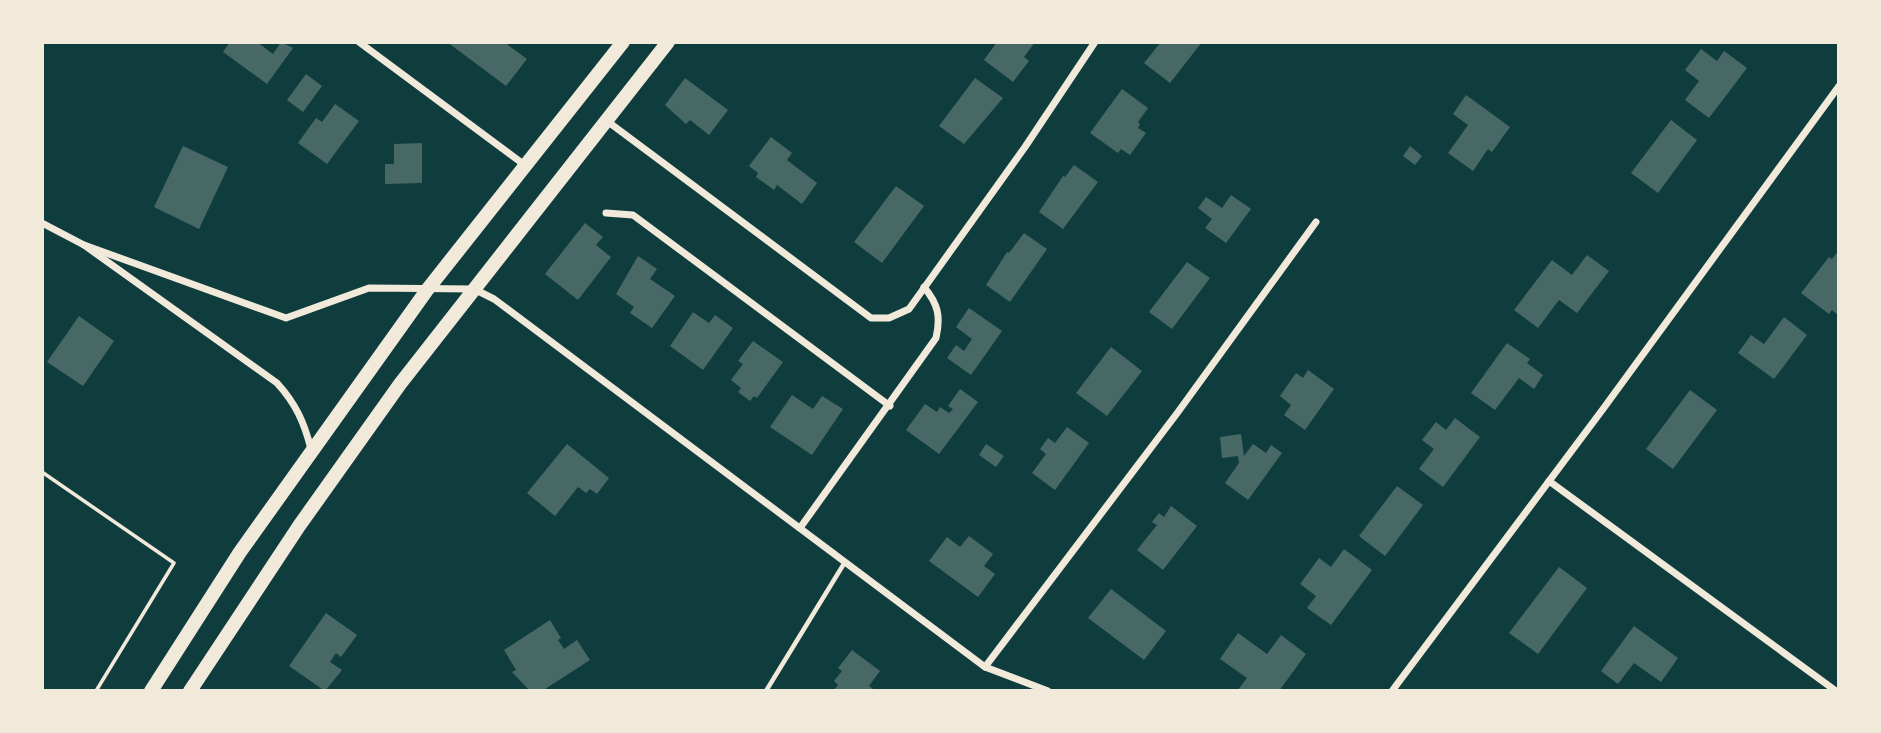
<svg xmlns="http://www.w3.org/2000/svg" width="1881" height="733" viewBox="0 0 1881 733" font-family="'Zilla Slab',serif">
<rect width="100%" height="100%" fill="#0f3d3e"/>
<!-- building -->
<g fill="#486865">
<polygon points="230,42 257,42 273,54 281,42 293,48 267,84 223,52"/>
<polygon points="447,42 504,42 527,59 506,86"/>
<polygon points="997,42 1035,42 1024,57 1029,61 1013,82 984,60"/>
<polygon points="1161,42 1202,42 1170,83 1144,63"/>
<polygon points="1701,49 1717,61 1724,51 1747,68 1709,118 1685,100 1699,81 1685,70"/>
<polygon points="306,74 322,86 303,112 287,100"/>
<polygon points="685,78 728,110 709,135 690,120 686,124 665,105"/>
<polygon points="975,78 1003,98 964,144 939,126"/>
<polygon points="1122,89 1148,108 1138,122 1140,124 1138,128 1146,133 1130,155 1121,149 1118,153 1090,133"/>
<polygon points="1466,95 1510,127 1492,152 1488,149 1473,171 1448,153 1468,125 1453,114"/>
<polygon points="335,104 359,121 327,164 298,143 316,118 322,122"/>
<polygon points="1671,120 1697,140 1658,193 1631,173"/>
<polygon points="771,137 792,153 787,160 817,183 802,204 777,185 774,190 756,177 758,173 749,166"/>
<polygon points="422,143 422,183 385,184 385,164 394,164 394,144"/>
<polygon points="183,146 228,167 199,229 154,207"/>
<polygon points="1410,146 1422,156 1415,165 1403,156"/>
<polygon points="1074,165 1098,182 1063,229 1039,212 1063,176 1065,177"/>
<polygon points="896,186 924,206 882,263 854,242"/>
<polygon points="1231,195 1251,209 1226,243 1205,228 1212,219 1198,208 1206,197 1222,208"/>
<polygon points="585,223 603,237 596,245 611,257 578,300 545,274"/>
<polygon points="1024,233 1047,249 1010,302 986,285 1007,252 1009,253"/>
<polygon points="1839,250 1839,316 1832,310 1829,314 1801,293 1829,257 1832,259"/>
<polygon points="1587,255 1609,271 1577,313 1559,300 1538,328 1514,310 1552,260 1572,275"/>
<polygon points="638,256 657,269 650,279 675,296 652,328 630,313 634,307 616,294"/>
<polygon points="1187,262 1210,278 1172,329 1149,312"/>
<polygon points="969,308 1002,331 971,375 947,358 956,345 964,351 972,339 956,327"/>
<polygon points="693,312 709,323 715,315 733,328 703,370 670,346"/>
<polygon points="79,316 114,341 83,386 47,362"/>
<polygon points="1784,317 1807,335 1774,379 1738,353 1751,335 1764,344"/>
<polygon points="753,341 783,362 757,398 754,396 750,401 738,392 741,388 731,380 743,364 738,361"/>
<polygon points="1507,343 1530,359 1527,363 1543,375 1534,389 1519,378 1495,410 1471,393"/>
<polygon points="1111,347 1142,371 1107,416 1076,393"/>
<polygon points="1308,370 1334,389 1305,430 1284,415 1291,405 1280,396 1296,373 1303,378"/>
<polygon points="960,389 978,402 939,454 906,430 925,404 937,412 940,407 949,413 953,409 948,406"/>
<polygon points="1690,390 1717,410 1673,469 1646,449"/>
<polygon points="792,395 813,409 822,396 843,409 812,455 770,427"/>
<polygon points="1455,418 1480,437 1443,487 1419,469 1434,449 1422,440 1436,422 1446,430"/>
<polygon points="1067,427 1089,443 1055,490 1032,473 1046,454 1040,449 1048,438 1055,443"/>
<polygon points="1241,434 1244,456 1253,444 1266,453 1271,445 1282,453 1248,500 1225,483 1239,463 1238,456 1222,458 1220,437"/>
<polygon points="567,444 609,478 597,494 590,489 586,493 578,487 555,516 527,493"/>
<polygon points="986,444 1004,456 996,467 979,455"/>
<polygon points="1397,486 1423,505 1385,556 1359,536"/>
<polygon points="1171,506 1197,526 1163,570 1137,550 1157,525 1152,522 1159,513 1164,517"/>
<polygon points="969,536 993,554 984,566 995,574 978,597 929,561 947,537 960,547"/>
<polygon points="1344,549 1372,570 1331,625 1307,608 1316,596 1300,584 1319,558 1331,567"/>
<polygon points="1559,567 1587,588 1538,654 1509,633"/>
<polygon points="1111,589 1166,631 1144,660 1088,618"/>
<polygon points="326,613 357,635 341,657 336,653 330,662 342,670 325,691 289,666"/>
<polygon points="550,620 561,638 558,640 564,649 577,640 590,660 542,691 530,691 512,672 516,670 504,650"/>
<polygon points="1634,626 1678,658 1661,682 1634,663 1618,684 1601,671"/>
<polygon points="1238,633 1267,654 1281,635 1306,654 1279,691 1237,691 1247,678 1220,659"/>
<polygon points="852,650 880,671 869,686 876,691 833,691 838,685 834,681 842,671 838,668"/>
</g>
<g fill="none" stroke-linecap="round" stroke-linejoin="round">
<!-- path -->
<polyline stroke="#f1e9da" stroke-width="3.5" points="42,472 174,563 96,691"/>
<!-- service -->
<polyline stroke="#f1e9da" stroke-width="4.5" points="766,691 845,562"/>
<!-- minor -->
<g stroke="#f1e9da" stroke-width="7">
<polyline points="359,42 526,166"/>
<polyline points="607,121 871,318 889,318 909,309 1025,147 1095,42"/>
<polyline points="606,213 633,215 890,406"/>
<path d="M42,223L84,245L277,383C296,404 304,422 311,449"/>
<polyline points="84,245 286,318 369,288 474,289 494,299 985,667 1048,691"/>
<polyline points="1549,481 1836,691"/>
<path d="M800,528L936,338C941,316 938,304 924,287"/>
<polyline points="985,667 1178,412 1316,222"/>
<polyline points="1392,691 1603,409 1839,86"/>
</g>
<!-- trunk -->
<g stroke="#f1e9da" stroke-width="14">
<polyline points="151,691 240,552 427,290 623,42"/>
<polyline points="190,691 299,526 400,384 668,42"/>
</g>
</g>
<!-- border -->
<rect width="1881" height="733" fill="none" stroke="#f1e9da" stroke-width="88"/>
</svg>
